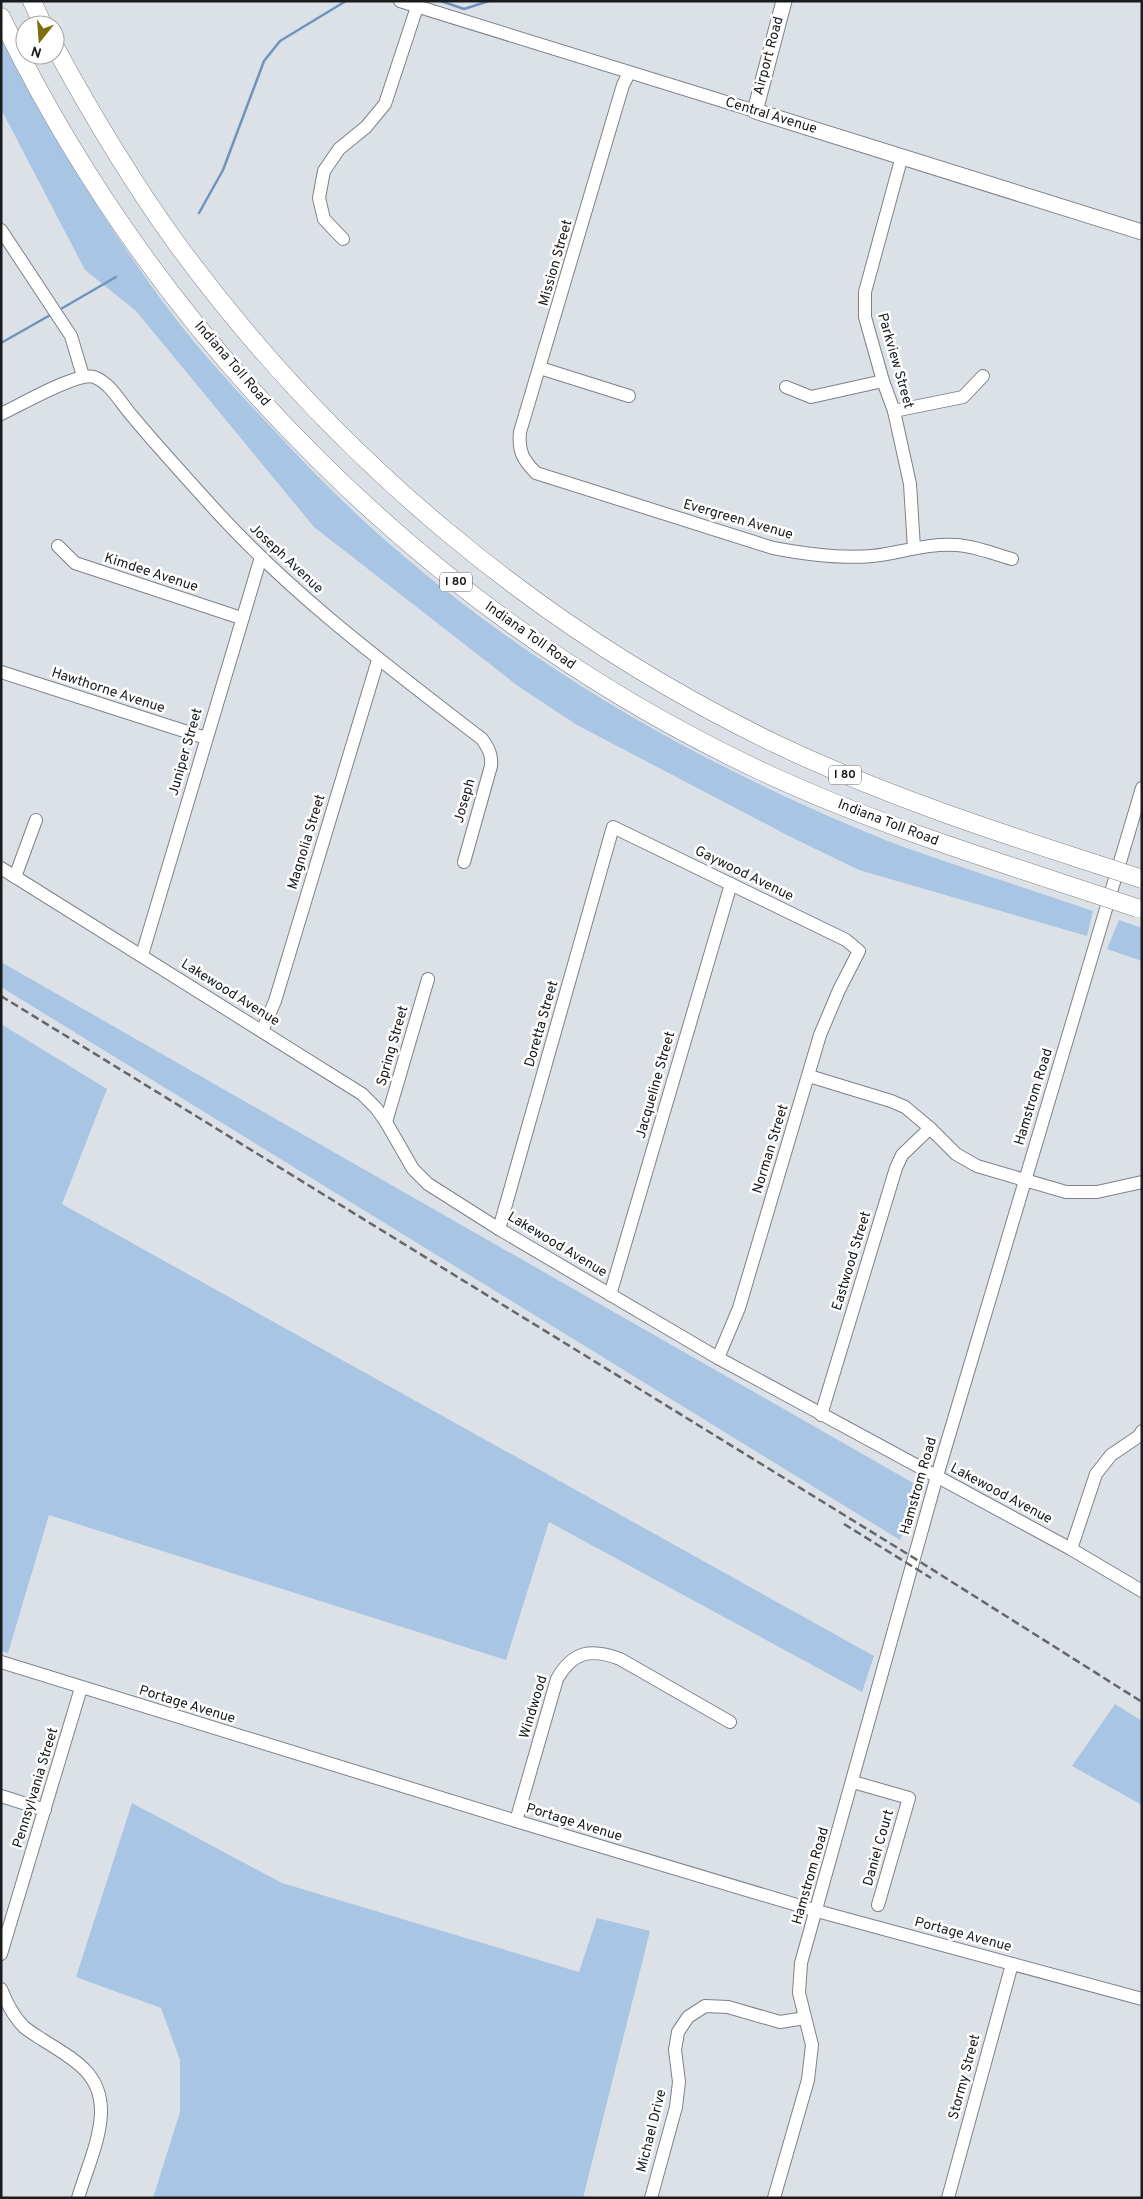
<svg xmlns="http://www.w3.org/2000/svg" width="1143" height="2199" viewBox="0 0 1143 2199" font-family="Overpass,sans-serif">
<rect width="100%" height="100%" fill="#dce1e8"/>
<!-- green -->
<g fill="#a8c5e4">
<path d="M1,36C48,129 101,217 163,302C195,346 234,388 272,428C308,467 345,505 385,540C483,626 594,700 709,759C771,791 836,821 901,846C965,869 1029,889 1093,911L1087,936L859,870L789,836L577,725L518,686L314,527L136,311L85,270L1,109Z"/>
<polygon points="1119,920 1142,928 1142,961 1107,949"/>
<polygon points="1,962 922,1488 900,1540 1,987"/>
<polygon points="1,1024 107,1089 62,1204 874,1656 862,1692 549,1522 506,1660 49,1515 8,1653 1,1651"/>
<polygon points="1115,1704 1142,1721 1142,1805 1072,1766"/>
<polygon points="132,1803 282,1883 579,1972 597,1918 650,1931 583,2198 153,2198 180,2112 180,2060 161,2008 76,1977"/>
</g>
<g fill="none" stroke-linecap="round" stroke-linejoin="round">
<!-- stream -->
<g stroke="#6e94bb" stroke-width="2.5">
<polyline points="441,1 464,9 489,1"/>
<polyline points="199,213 223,170 264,61 280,41 346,1"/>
<polyline points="59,310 116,277"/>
<polyline points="1,343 52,314"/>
</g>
<!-- minor casing -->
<g stroke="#7d8288" stroke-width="14">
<g id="minor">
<polyline points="400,1 755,111"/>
<path d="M629,73L623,85L520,432C518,451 523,460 536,473L773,548C805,554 840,559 872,556C900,553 927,543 956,545C975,546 994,554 1012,559"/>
<polyline points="902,156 865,292 865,317 883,381 894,411 910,484 914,548"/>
<polyline points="1,230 71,336 83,376"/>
<polyline points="343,239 324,219 319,198 324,171 339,149 366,127 385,104 417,7"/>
<polyline points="540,368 629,396"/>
<polyline points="786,387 811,397 883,381"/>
<polyline points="894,411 963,397 983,376"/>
<path d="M1,414C19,406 78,371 94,377C111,383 121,404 133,417C157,446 183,474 208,502C289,593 386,665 482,739C489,749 492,755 491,766L464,862"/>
<polyline points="58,546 75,563 241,618"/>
<polyline points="1,672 206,738"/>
<polyline points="1,868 362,1094 376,1108 386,1122 413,1169 428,1184 499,1229 718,1358 1071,1549 1142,1591"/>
<polyline points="15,877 36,820"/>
<polyline points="142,955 261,557"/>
<polyline points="262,1031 275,1001 378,660"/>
<polyline points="809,1076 891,1101 905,1107 930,1128 956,1154 977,1166 1066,1192 1097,1192 1142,1182"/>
<polyline points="386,1122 428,979"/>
<polyline points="499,1229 613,827 846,940 859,951 839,990 820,1035 739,1308 718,1358"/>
<polyline points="610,1295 731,884"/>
<polyline points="821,1415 896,1168 902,1155 930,1128"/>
<polyline points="1071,1549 1096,1474 1111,1455 1139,1436 1142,1431"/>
<polyline points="1,1662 516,1821 817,1911 1142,1999"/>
<polyline points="853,1782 909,1798 878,1905"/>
<polyline points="1,1796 45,1810"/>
<path d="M516,1821L557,1679C573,1651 591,1648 620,1659L730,1722"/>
<polyline points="1,1954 81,1688"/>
<path d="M1,1989C7,2004 13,2016 24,2027C30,2032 37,2036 43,2040C73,2059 102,2073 101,2113C100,2141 86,2171 78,2198"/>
<polyline points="651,2198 676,2107 679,2082 675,2050 678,2032 688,2017 705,2006 728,2007 780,2022 805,2018"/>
<polyline points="774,2198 808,2080 812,2045 799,1993 801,1963 937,1476 1142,788"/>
<polyline points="948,2198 1012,1964"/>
</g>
</g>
<!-- major casing -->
<g stroke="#7d8288" stroke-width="17">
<polyline id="major" points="784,1 755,111 1142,232"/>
</g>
<!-- highway casing -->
<g stroke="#7d8288" stroke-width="19">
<g id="highway">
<polyline points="32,1 43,25"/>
<path d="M1,17C159,344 434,618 763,772C868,821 979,856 1089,892"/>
<path d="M55,47C92,115 132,182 177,244C332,456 539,630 776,744C879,793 987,829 1096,864"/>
</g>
</g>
<!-- minor -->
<use href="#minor" stroke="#fff" stroke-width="12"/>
<!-- major -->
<use href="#major" stroke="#fff" stroke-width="15"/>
<!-- highway -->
<use href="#highway" stroke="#fff" stroke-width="18"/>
<!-- rail -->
<g stroke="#63666a" stroke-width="2.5" stroke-dasharray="8 4" stroke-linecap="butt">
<polyline points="1,996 914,1558 1142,1702"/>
<polyline points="844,1524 931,1578"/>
</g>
<!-- highway-bridge casing -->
<g stroke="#7d8288" stroke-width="19" stroke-linecap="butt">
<g id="highway-bridge">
<polyline points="1096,864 1142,879"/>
<polyline points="1089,892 1137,908"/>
</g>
</g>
<!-- highway-bridge -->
<use href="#highway-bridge" stroke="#fff" stroke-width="18"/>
</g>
<g text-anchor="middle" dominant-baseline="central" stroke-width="5" stroke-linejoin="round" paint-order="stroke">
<!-- shield labels -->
<g fill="#fff" stroke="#5e5f61" stroke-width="1">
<rect x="440" y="572.5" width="32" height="19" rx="4"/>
<rect x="829" y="765.5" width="32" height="19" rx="4"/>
</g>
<g font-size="12" font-weight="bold" fill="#191b1d">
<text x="456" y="582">I 80</text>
<text x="845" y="775">I 80</text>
</g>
<!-- street labels -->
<g font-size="14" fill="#191b1d" stroke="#fff">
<text transform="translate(769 56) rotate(-75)">Airport Road</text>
<text transform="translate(771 116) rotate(17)">Central Avenue</text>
<text transform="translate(556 263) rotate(-74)">Mission Street</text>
<text transform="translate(895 361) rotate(74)">Parkview Street</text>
<text transform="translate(232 364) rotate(49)">Indiana Toll Road</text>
<text transform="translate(738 520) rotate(16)">Evergreen Avenue</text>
<text transform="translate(286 559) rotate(43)">Joseph Avenue</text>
<text transform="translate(151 573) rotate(18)">Kimdee Avenue</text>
<text transform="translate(530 636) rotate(35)">Indiana Toll Road</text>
<text transform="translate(108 691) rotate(18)">Hawthorne Avenue</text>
<text transform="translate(186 752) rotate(-74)">Juniper Street</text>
<text transform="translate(465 801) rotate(-74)">Joseph</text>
<text transform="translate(888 823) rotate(21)">Indiana Toll Road</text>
<text transform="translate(307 842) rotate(-73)">Magnolia Street</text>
<text transform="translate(744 874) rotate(26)">Gaywood Avenue</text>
<text transform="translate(230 993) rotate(32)">Lakewood Avenue</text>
<text transform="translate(542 1024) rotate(-74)">Doretta Street</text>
<text transform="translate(393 1046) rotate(-74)">Spring Street</text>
<text transform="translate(656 1085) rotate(-74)">Jacqueline Street</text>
<text transform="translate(1034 1097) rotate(-73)">Hamstrom Road</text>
<text transform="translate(771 1149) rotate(-73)">Norman Street</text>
<text transform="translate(557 1245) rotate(31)">Lakewood Avenue</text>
<text transform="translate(852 1261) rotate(-73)">Eastwood Street</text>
<text transform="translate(919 1486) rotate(-74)">Hamstrom Road</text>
<text transform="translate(1001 1494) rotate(28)">Lakewood Avenue</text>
<text transform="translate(187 1705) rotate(17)">Portage Avenue</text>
<text transform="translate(534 1707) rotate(-73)">Windwood</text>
<text transform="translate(36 1788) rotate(-73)">Pennsylvania Street</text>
<text transform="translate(574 1823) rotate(17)">Portage Avenue</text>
<text transform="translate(879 1848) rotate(-74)">Daniel Court</text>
<text transform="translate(811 1876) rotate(-74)">Hamstrom Road</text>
<text transform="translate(963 1935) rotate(15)">Portage Avenue</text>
<text transform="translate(965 2077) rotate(-75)">Stormy Street</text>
<text transform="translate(652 2131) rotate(-76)">Michael Drive</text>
</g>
</g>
<!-- border -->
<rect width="1143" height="2199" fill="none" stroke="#191b1d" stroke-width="5"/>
<!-- north arrow -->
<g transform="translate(40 40) rotate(197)"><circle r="24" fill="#ffffff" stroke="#a3a4a5"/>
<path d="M0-4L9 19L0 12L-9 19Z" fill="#7d6f0d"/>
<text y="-8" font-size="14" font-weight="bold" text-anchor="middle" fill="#191b1d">N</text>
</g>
</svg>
